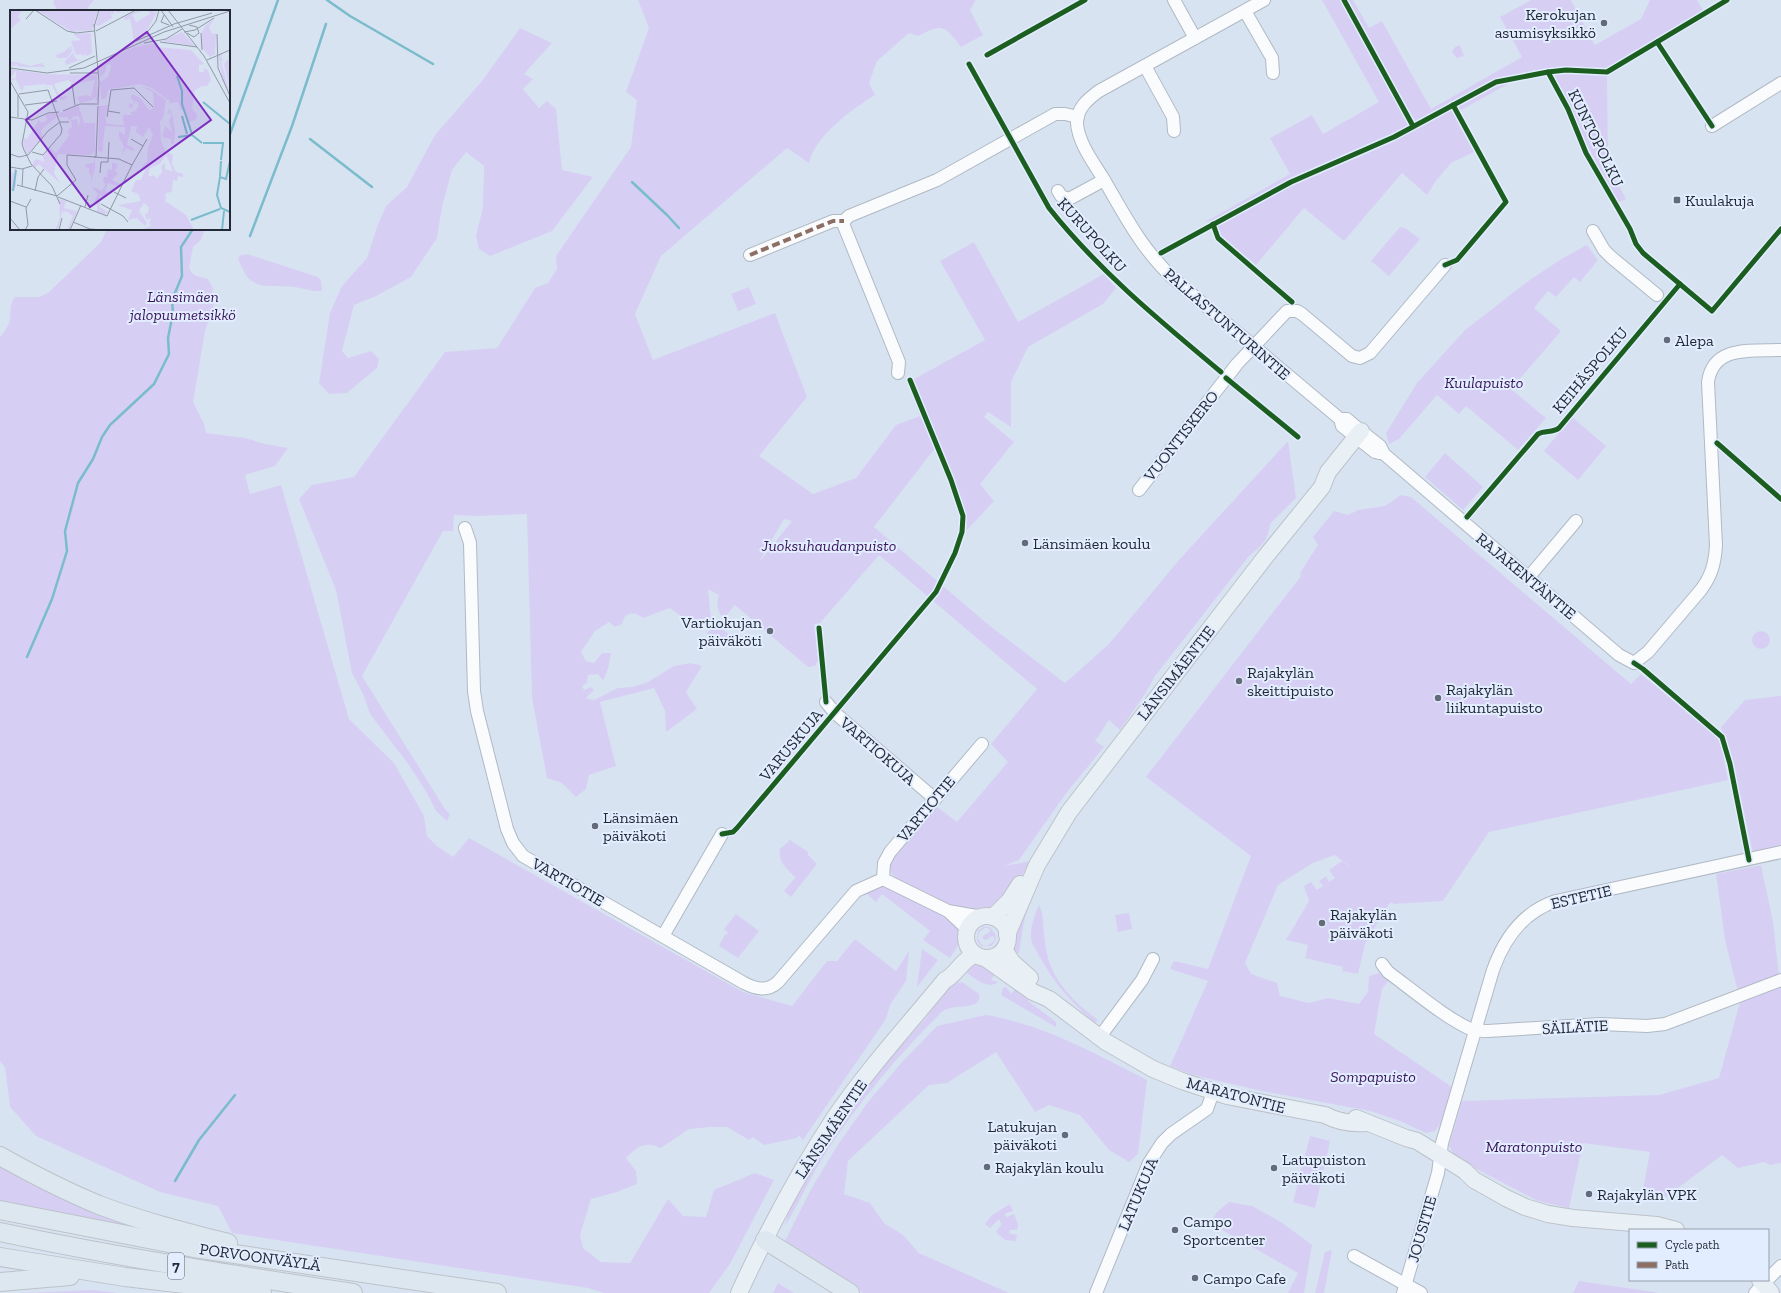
<svg xmlns="http://www.w3.org/2000/svg" width="1781" height="1293" viewBox="0 0 1781 1293" font-family="'Zilla Slab',serif">
<rect width="100%" height="100%" fill="#d8e3f2"/>
<!-- green -->
<g fill="#d6cff3" fill-rule="evenodd">
<polygon points="54,0 94,0 86,10 58,11 53,3"/>
<path d="M638,0H976L970,10L983,35L961,47C944,25 943,23 918,36L909,33L877,61L869,83L875,95C852,109 815,136 809,163L787,148L661,256L635,314L653,360L775,313L807,397L759,456L813,494L856,478L896,425L920,416L907,383L985,340L940,261L974,242L1018,322L1104,274L1116,288L1103,304L1028,347L1011,382V427L988,412L984,417L1014,442L980,484L994,501L967,530L963,508L939,443L874,527L990,626L1065,683L1109,644L1179,560L1288,441L1296,498L1270,524C1269,540 1261,546 1249,556L1155,676L1145,694L1120,730L1109,720L1095,741L1104,747L1067,792L1019,860L1004,866L1031,861C1023,873 1004,906 991,912C985,914 961,910 955,908C942,903 900,884 892,874C889,869 890,865 890,859L936,806L957,822L1008,762L991,744L1037,689L879,555L820,623L814,624L818,660L815,666L808,667L735,605L724,618C717,612 716,604 719,595L708,589L711,619L732,637L724,643L707,634L709,628L682,617L670,608L643,618C637,613 632,612 625,616L622,624L615,627L609,622L595,631L581,652L586,661L594,663L602,653H611L608,669L603,681L598,674L588,675L587,683L582,686L584,690L591,687L594,690L586,698L594,700L618,688L633,687L648,682L674,666L690,663L702,666L686,692L697,709L666,732L665,711L654,688L600,702L616,766L589,775L586,789L576,797L562,783L547,778L532,698L527,514L477,516L454,515L453,531H443L362,676L445,809L450,814L447,821L436,811L427,793L409,765L370,714L363,694L352,673L336,590L299,499L312,485L354,477L445,352L497,348L535,288L548,283L557,269L556,256L631,147L637,100L626,92L649,28ZM784,519L792,521L760,561V560Z"/>
<polygon points="1322,0 1353,0 1369,28 1382,21 1431,109 1522,57 1500,17 1531,0 1571,0 1595,45 1641,19 1650,0 1697,0 1707,17 1607,76 1608,166 1626,199 1617,203 1586,143 1572,109 1546,74 1517,79 1454,114 1474,152 1451,163 1435,182 1427,195 1402,173 1344,241 1304,208 1256,265 1211,227 1207,221 1290,174 1270,138 1312,115 1323,134 1379,102"/>
<polygon points="520,28 552,43 524,74 533,79 523,89 539,108 547,101 556,109 562,170 593,177 552,231 490,256 479,249 476,236 483,207 484,166 466,152 452,170 442,207 437,238 411,277 376,296 354,305 342,351 348,358 371,351 379,359 377,368 347,393 329,394 319,383 330,313 342,286 367,258 377,227 386,206 407,187 435,135 482,81"/>
<polygon points="1460,45 1464,56 1457,58 1452,52 1455,47"/>
<polygon points="1400,227 1405,228 1420,239 1389,276 1371,261"/>
<path d="M107,229H205L201,240L193,247L189,268L192,273L196,276L208,279L213,289L212,293L216,298L205,331L193,402L204,424L206,433L245,438L265,444L288,448L275,466L245,475L250,494L281,485L349,719L394,763L424,816L427,836L437,846L453,857L469,838L743,992L792,1006L827,961H837L855,939L896,971L909,951L906,981L890,1005L886,1019L803,1140L799,1135L797,1138L764,1145L753,1137L749,1140L727,1127H710L689,1129L661,1148C645,1141 638,1146 626,1158L636,1171L637,1184L617,1192L591,1199L580,1235L583,1248L601,1262L630,1263L668,1199L683,1216L706,1217L714,1190L755,1173L774,1180L730,1264L709,1293H604L588,1288L232,1233L218,1206L160,1192L36,1136L10,1107L5,1067L0,1061V337C3,333 7,328 9,323C12,313 8,305 15,297H39L48,293L101,242Z"/>
<polygon points="1587,245 1598,260 1580,282 1574,277 1556,297 1548,291 1534,308 1561,331 1511,389 1546,418 1518,450 1466,406 1459,414 1437,395 1399,439 1389,444 1386,433 1417,383 1465,330 1531,279 1563,258"/>
<path d="M247,254L318,277L321,280L322,291C311,292 304,288 294,287C263,284 250,293 238,258L241,255Z"/>
<polygon points="749,287 756,304 738,311 731,294"/>
<polygon points="1572,417 1606,446 1578,480 1544,451"/>
<polygon points="1445,453 1483,487 1463,510 1425,477"/>
<polygon points="1401,495 1411,497 1631,684 1641,674 1720,740 1728,780 1489,832 1443,901 1394,904 1391,902 1388,905 1365,944 1358,974 1342,971 1343,967 1305,958 1308,945 1286,940 1309,901 1304,886 1311,882 1317,890 1323,886 1319,881 1326,876 1329,882 1335,878 1329,870 1342,861 1349,867 1349,866 1335,855 1313,863 1278,885 1245,963 1251,974 1277,983 1280,996 1309,1003 1328,998 1359,1004 1368,992 1369,976 1379,973 1389,980 1382,989 1374,1034 1452,1087 1441,1123 1435,1131 1426,1133 1400,1121 1370,1111 1262,1091 1193,1075 1170,1066 1208,981 1170,969 1174,961 1208,969 1251,856 1146,777 1301,576 1300,573 1318,545 1313,537 1334,511 1348,515 1358,510 1385,506"/>
<circle cx="1761" cy="640" r="9"/>
<polygon points="1781,696 1781,847 1753,853 1735,772 1721,727 1745,700"/>
<path d="M790,840C796,845 802,847 808,852V855L817,864L791,897L784,891L794,879L796,878C787,869 778,863 780,849Z"/>
<polygon points="1761,865 1773,922 1779,976 1738,992 1725,940 1716,874"/>
<path d="M878,886L894,889L955,922C965,938 960,943 950,958L923,940L930,931L882,894L876,902L866,893V891Z"/>
<path d="M1029,893L1033,896C1024,913 1022,933 1019,953L1011,951V945L1023,906Z"/>
<path d="M1039,905L1042,912C1044,929 1044,948 1050,964C1059,988 1078,1005 1098,1020L1095,1023C1069,1000 1054,983 1037,952C1035,948 1031,943 1031,938C1030,927 1035,915 1039,905Z"/>
<polygon points="1129,913 1132,929 1118,932 1115,915"/>
<polygon points="736,914 759,931 738,958 719,946 725,934 729,934 724,929"/>
<path d="M983,927H990L996,935L995,941L991,946H981L977,941L978,931ZM985,928H988L991,931L983,936V939L986,940L992,936L994,937V941L987,946L982,945L978,939L979,932Z"/>
<polygon points="922,949 938,960 917,987"/>
<path d="M979,961L997,971L991,980L998,982C987,990 976,979 967,973L970,962Z"/>
<path d="M957,975L961,978L958,983L962,982L979,994C982,1007 966,1006 957,1007C950,1007 944,1010 939,1014V1015C897,1056 859,1102 827,1151C811,1175 800,1202 785,1226L789,1209L817,1154L865,1086L925,1019Z"/>
<polygon points="1018,986 1030,996 1028,1001 1056,1022 1056,1027 1001,995 1003,988 1006,987 1011,994"/>
<polygon points="1781,986 1781,1163 1770,1165 1764,1162 1738,1168 1722,1155 1666,1197 1642,1194 1650,1152 1583,1143 1569,1208 1538,1201 1469,1165 1453,1154 1449,1145 1462,1101 1659,1095 1719,1078 1740,1002"/>
<path d="M986,1015C1043,1024 1096,1054 1147,1080L1138,1154L1129,1162L1109,1150L1080,1115L1049,1105L1035,1112L996,1052L947,1083L929,1085L848,1161L844,1194L870,1203L884,1223L903,1235L919,1253L1009,1293H863L789,1247L785,1241L810,1191L837,1146L868,1102L902,1062L937,1026Z"/>
<polygon points="1310,1136 1330,1141 1315,1208 1293,1202"/>
<polygon points="0,1161 168,1234 0,1202"/>
<polygon points="1229,1202 1252,1206 1281,1222 1312,1245 1304,1293 1288,1293 1298,1273 1210,1223 1217,1212"/>
<polygon points="1010,1204 1013,1211 1006,1213 1005,1216 1007,1217 1014,1214 1018,1224 1017,1230 1010,1230 1009,1233 1017,1235 1016,1241 1005,1240 996,1232 1001,1225 1000,1220 998,1220 990,1228 985,1224 992,1215"/>
<polygon points="1332,1250 1324,1293 1315,1293 1325,1252"/>
<polygon points="1579,1281 1654,1292 1658,1293 1573,1293"/>
<polygon points="778,1283 794,1293 773,1293"/>
<polygon points="92,1290 118,1293 23,1293"/>
</g>
<g fill="none" stroke-linecap="round" stroke-linejoin="round">
<!-- stream -->
<g stroke="#7abccc" stroke-width="2.5">
<polyline points="327,0 350,16 433,64"/>
<polyline points="229,137 278,0"/>
<polyline points="310,139 372,187"/>
<polyline points="632,182 667,215 679,228"/>
<polyline points="250,236 292,126 326,24"/>
<polyline points="27,657 52,599 67,551 65,531 78,483 93,459 102,437 110,425 154,384 169,354 168,338 173,313 172,300 182,276 181,247 193,229"/>
<polyline points="175,1181 199,1140 235,1095"/>
</g>
<!-- minor casing -->
<g stroke="#b0b9c4" stroke-width="14">
<g id="minor">
<polyline points="1174,0 1195,38"/>
<path d="M1264,0L1099,91C1088,99 1077,108 1077,123C1078,142 1093,162 1103,178C1125,216 1142,250 1175,280L1340,419L1342,426L1375,452L1379,453"/>
<polyline points="1245,11 1272,58 1273,73"/>
<polyline points="1145,66 1173,117 1174,131"/>
<polyline points="1712,126 1781,83"/>
<polyline points="1058,191 1061,196 1069,199 1104,180"/>
<polyline points="844,221 849,216 937,180 1055,114 1065,114 1078,117"/>
<polyline points="844,221 844,226 899,362 898,373"/>
<polyline points="1593,231 1604,250 1611,257 1657,295"/>
<polyline points="750,255 833,221 844,221"/>
<path d="M1340,419H1347L1361,431L1380,446L1384,454L1619,655L1634,663L1648,652L1700,591C1711,577 1715,564 1716,545L1708,382C1713,345 1752,351 1781,350"/>
<polyline points="1139,490 1237,364 1287,311 1297,311 1302,314 1352,356 1360,358 1370,353 1445,265"/>
<path d="M465,528L470,543L474,691L477,711L507,829L513,843L523,856L744,983C756,989 767,992 778,982L856,891L883,879L948,911L982,917"/>
<polyline points="1528,578 1576,521"/>
<polyline points="826,702 835,713 935,799"/>
<polyline points="883,879 884,863 890,852 982,744"/>
<polyline points="948,911 967,929"/>
<polyline points="663,936 722,834"/>
<path d="M1382,964L1388,972C1410,988 1449,1021 1473,1030C1478,1031 1483,1031 1488,1031L1600,1024L1647,1026L1665,1024L1781,980"/>
<polyline points="1099,1038 1142,980 1153,959"/>
<polyline points="1354,1256 1421,1293"/>
<polyline points="1768,1279 1781,1266"/>
<polyline points="1096,1293 1149,1163 1162,1143 1171,1134 1207,1109 1213,1092"/>
<path d="M1403,1293L1438,1173L1442,1143L1493,970C1504,939 1522,912 1556,901L1781,852"/>
<polyline points="1755,1293 1767,1280"/>
</g>
</g>
<!-- major casing -->
<g stroke="#bdc2ca" stroke-width="18">
<g id="major">
<circle cx="987" cy="937" r="21"/>
<polyline points="993,917 1009,901 1020,884"/>
<polyline points="1007,935 1037,865 1069,812 1266,556 1322,487 1328,472 1361,431"/>
<polyline points="1004,949 1012,962 1030,978"/>
<path d="M985,958L1033,992L1049,999L1106,1042L1153,1069L1182,1081L1227,1096L1325,1115C1338,1122 1352,1124 1366,1123"/>
<polyline points="1356,1118 1406,1138 1417,1141 1465,1171 1474,1180 1506,1198 1525,1207 1548,1214 1573,1218 1657,1225 1676,1230"/>
<polyline points="1760,1280 1771,1293"/>
<path d="M739,1293C767,1232 798,1173 835,1117C868,1069 908,1025 945,980C955,976 961,961 975,954"/>
</g>
</g>
<!-- highway casing -->
<g stroke="#bdc2ca" stroke-width="20">
<g id="highway">
<path d="M0,1156C32,1174 65,1191 99,1205C141,1221 185,1232 228,1243"/>
<polyline points="0,1210 194,1248 497,1293"/>
<path d="M0,1232C117,1257 235,1275 353,1293"/>
<polyline points="765,1240 850,1293"/>
<polyline points="0,1257 125,1277 262,1293"/>
<polyline points="0,1282 70,1276"/>
</g>
</g>
<!-- minor -->
<use href="#minor" stroke="#f9fbfd" stroke-width="12"/>
<!-- major -->
<use href="#major" stroke="#e8eff5" stroke-width="16"/>
<!-- highway -->
<use href="#highway" stroke="#dce7ef" stroke-width="18"/>
<!-- quiet -->
<polyline stroke="#8d6e63" stroke-width="4" stroke-dasharray="8 4" stroke-linecap="butt" points="750,255 833,221 844,221"/>
<!-- cycleway casing -->
<g stroke="#e2edff" stroke-width="8">
<g id="cycleway">
<polyline points="1344,0 1413,126"/>
<polyline points="1657,42 1712,126"/>
<polyline points="987,55 1085,0"/>
<path d="M969,64L1049,208C1099,271 1160,321 1221,372"/>
<polyline points="1548,72 1568,109 1586,153 1630,229 1636,244 1643,253 1712,311 1781,229"/>
<polyline points="1213,224 1218,238 1292,302"/>
<polyline points="1161,253 1291,182 1394,137 1496,82 1548,72 1566,70 1607,72 1727,0"/>
<polyline points="1445,265 1457,260 1506,202 1453,105"/>
<polyline points="1226,378 1298,437"/>
<polyline points="1717,443 1781,499"/>
<path d="M1467,517L1538,434C1545,430 1553,433 1559,428L1680,284"/>
<polyline points="819,628 826,702"/>
<polyline points="1634,663 1643,669 1722,737 1730,764 1749,860"/>
<polyline points="722,834 733,832 737,828 936,592 955,553 962,532 963,516 951,480 910,380"/>
</g>
</g>
<!-- cycleway -->
<use href="#cycleway" stroke="#1b5e20" stroke-width="5"/>
</g>
<!-- markers -->
<g fill="#626b77" stroke="#e2edff" stroke-width="1.5">
<circle cx="1604" cy="23" r="4"/>
<rect x="1673" y="196" width="8" height="8" rx="2"/>
<circle cx="1667" cy="340" r="4"/>
<circle cx="1025" cy="543" r="4"/>
<circle cx="770" cy="631" r="4"/>
<circle cx="1239" cy="681" r="4"/>
<circle cx="1438" cy="698" r="4"/>
<circle cx="595" cy="826" r="4"/>
<circle cx="1322" cy="923" r="4"/>
<circle cx="1065" cy="1135" r="4"/>
<circle cx="987" cy="1167" r="4"/>
<circle cx="1274" cy="1168" r="4"/>
<circle cx="1589" cy="1194" r="4"/>
<circle cx="1175" cy="1230" r="4"/>
<circle cx="1195" cy="1278" r="4"/>
</g>
<g text-anchor="middle" dominant-baseline="central" stroke-width="4" stroke-linejoin="round" paint-order="stroke">
<!-- shield labels -->
<rect fill="#e2edff" stroke="#5c6472" stroke-width="1" x="168" y="1253" width="16" height="26" rx="3"/>
<g font-size="15" font-weight="bold" fill="#232a35">
<text x="176" y="1266">7</text>
</g>
<!-- poi labels -->
<g font-size="16" fill="#232a35" stroke="#e2edff" text-anchor="start">
<text x="1596" y="14" text-anchor="end">Kerokujan<tspan x="1596" dy="18">asumisyksikkö</tspan></text>
<text x="1685" y="200">Kuulakuja</text>
<text x="1675" y="340">Alepa</text>
<text x="1033" y="543">Länsimäen koulu</text>
<text x="762" y="622" text-anchor="end">Vartiokujan<tspan x="762" dy="18">päiväköti</tspan></text>
<text x="1247" y="672">Rajakylän<tspan x="1247" dy="18">skeittipuisto</tspan></text>
<text x="1446" y="689">Rajakylän<tspan x="1446" dy="18">liikuntapuisto</tspan></text>
<text x="603" y="817">Länsimäen<tspan x="603" dy="18">päiväkoti</tspan></text>
<text x="1330" y="914">Rajakylän<tspan x="1330" dy="18">päiväkoti</tspan></text>
<text x="1057" y="1126" text-anchor="end">Latukujan<tspan x="1057" dy="18">päiväkoti</tspan></text>
<text x="1282" y="1159">Latupuiston<tspan x="1282" dy="18">päiväkoti</tspan></text>
<text x="995" y="1167">Rajakylän koulu</text>
<text x="1597" y="1194">Rajakylän VPK</text>
<text x="1183" y="1221">Campo<tspan x="1183" dy="18">Sportcenter</tspan></text>
<text x="1203" y="1278">Campo Cafe</text>
</g>
<!-- street labels -->
<g font-size="16" fill="#232a35" stroke="#e2edff">
<text transform="translate(1596 138) rotate(64)">KUNTOPOLKU</text>
<text transform="translate(1092 235) rotate(48)">KURUPOLKU</text>
<text transform="translate(1227 324) rotate(41)">PALLASTUNTURINTIE</text>
<text transform="translate(1590 370) rotate(-50)">KEIHÄSPOLKU</text>
<text transform="translate(1181 436) rotate(-52)">VUONTISKERO</text>
<text transform="translate(1526 576) rotate(40)">RAJAKENTÄNTIE</text>
<text transform="translate(1176 673) rotate(-52)">LÄNSIMÄENTIE</text>
<text transform="translate(791 745) rotate(-50)">VARUSKUJA</text>
<text transform="translate(878 751) rotate(41)">VARTIOKUJA</text>
<text transform="translate(926 809) rotate(-50)">VARTIOTIE</text>
<text transform="translate(568 882) rotate(30)">VARTIOTIE</text>
<text transform="translate(1581 897) rotate(-13)">ESTETIE</text>
<text transform="translate(1575 1027) rotate(-3)">SÄILÄTIE</text>
<text transform="translate(1236 1095) rotate(15)">MARATONTIE</text>
<text transform="translate(831 1129) rotate(-56)">LÄNSIMÄENTIE</text>
<text transform="translate(1138 1194) rotate(-67)">LATUKUJA</text>
<text transform="translate(1422 1229) rotate(-74)">JOUSITIE</text>
<text transform="translate(260 1257) rotate(8)">PORVOONVÄYLÄ</text>
</g>
<!-- park labels -->
<g font-size="16" font-style="italic" fill="#3a155a" stroke="#e2edff">
<text x="183" y="296">Länsimäen<tspan x="183" dy="18">jalopuumetsikkö</tspan></text>
<text x="1484" y="382">Kuulapuisto</text>
<text x="829" y="545">Juoksuhaudanpuisto</text>
<text x="1373" y="1076">Sompapuisto</text>
<text x="1534" y="1146">Maratonpuisto</text>
</g>
</g>
<!-- overview -->
<g transform="translate(10 10)">
<rect width="220" height="220" fill="#d8e3f2"/>
<path d="M0,0H12L8,7L11,10L0,19ZM27,0H88L82,20L62,22ZM90,0H112L109,3L104,0V4L101,3L102,8L89,16L86,15ZM129,0H134L122,5L126,12L140,4L138,0L147,2L136,22L124,31L120,9L115,10L114,7ZM204,9L199,17L202,24L206,23L205,44L200,47L192,38L191,25L195,16ZM172,22L185,36L152,31ZM81,23L82,43L77,46L74,44L73,47L72,44L66,45L61,31L71,30L63,24ZM142,34L148,37L181,40L194,54L189,55V62H194L193,58L198,60L201,70L197,76H192L185,80L184,85L182,98L187,105L186,110L178,112L175,101L171,100L168,92L159,93L160,89L158,90L142,78L130,74L101,79L98,80L96,88L92,90L91,88L90,72L98,67L101,57L100,54L96,55V61L90,68L89,54L124,37ZM60,36H61L63,40L57,48H47L46,45L54,42L59,37L61,41ZM64,42V46L68,50L73,49L56,55L55,51ZM218,42H220V45L211,51L219,81L212,70L209,45L213,44L211,46L213,50L219,45ZM220,47V81L214,54ZM0,52H6L20,56L32,53L35,57H16L7,56V54L5,53L6,56L0,55ZM0,59L35,64L87,65L88,91L85,90L87,86L82,90L70,93L67,87L76,85L81,87L85,70L63,74L58,70L44,74L50,87L58,86L56,89L50,90L46,82L49,90L42,75H37V79L36,74L14,76L12,82L6,69L2,71L1,69L6,68V61L0,68ZM130,76L140,79L156,90L153,108L150,111L151,131L155,140L163,145L162,153L166,162L173,164V167L168,166L167,171L163,170L162,182L156,183L155,191L176,205L184,220H131L141,216L139,213L141,209H136L135,204L138,203L139,197L134,193L136,189L129,201L137,213L135,216L127,208L118,210L122,200L108,195L131,191L128,184L121,181L126,170H131L135,161L132,156L137,152L138,138L143,125L139,117L133,127L126,122L127,116H121L117,135L124,138L123,141L116,138L112,145L114,137L111,130H113H110L109,125V121L115,125V117L95,116L92,143L88,140L89,96L98,95L95,107L97,114L114,115L113,105H123L120,102L125,101L129,96L126,91L121,99L119,96V93L122,95L125,92L121,88L122,84L130,88L140,101L144,97L143,82ZM156,145L163,161L155,159V152L151,156L152,162L147,169L144,165L138,167L140,158L150,154ZM69,95L70,102L74,101L71,103L74,113H85V141L81,145L48,144L44,163L50,173L29,154L25,158L22,154L26,149L34,152L33,146L40,138L46,143L59,126L58,120L62,117L61,110L67,109L68,117L70,112L69,106H63L60,111L57,107H49L48,104ZM160,99L163,107L165,122L164,133L161,134V129L152,127L155,116L162,122L159,111L162,106L160,103H157ZM45,103L47,107L34,117L31,121L33,127L17,145L13,134L14,128L17,129L29,110L32,113L37,110L35,105ZM85,148V159L81,171V165L79,164V158L75,157L76,154L84,153ZM102,153L108,154L105,161L108,163L102,170L112,175L111,177L98,173L95,181L98,182L96,188L90,185V197L98,202L95,205L87,202V194L84,192L88,184L81,176L92,181L96,174L93,172L94,167H97L98,159L102,160ZM4,159H6V176L3,181L0,180V162L4,163ZM49,189L56,191L54,198L67,201L59,220H57L63,206L56,201L53,203V199L48,220H45L50,208Z" fill="#d6cff3" fill-rule="evenodd"/>
<path fill="none" stroke="#7abccc" stroke-width="2" d="M167,66L172,81V94L182,124M193,92L220,114M172,106L177,124M168,127L182,125L192,133M193,133H213L211,150M220,151L216,169L210,167L207,185L211,198L220,202M210,166L211,151M3,181L6,160M181,210L210,199M212,220L214,201"/>
<path fill="none" stroke="#9099a6" stroke-width="1" d="M25,0L57,21L66,23L84,21M151,0L163,17M158,0L194,46L220,93M183,0H211M154,5L151,12L159,15M16,9L24,0M84,14L89,72L88,93M84,17L89,0M86,21L126,0M174,22L185,20L204,8M177,23L184,27L189,23L187,17L179,15M191,23L192,40M136,24L146,11L149,0M207,24L208,58L220,86M126,31L164,14L202,3M150,32L187,37M134,33L156,29L172,19M197,50L220,40M0,58L37,63L74,58L154,22L220,1M59,58L85,46M60,63H88M0,71L18,102L12,134L14,140L21,154L42,176L50,194M62,74L65,95M9,84L38,80L52,119L51,124L33,145L22,142M15,95L47,91M53,101L70,94H89M98,101L110,103M0,107L22,110L38,103L49,102M8,107V85M97,107L101,80L124,78L143,97M121,129L133,136M0,144L9,147L18,145L38,121L50,112H59M86,147L88,96M122,155L137,129M0,157L12,159L22,156M90,163L91,152H98L99,132M7,175L47,186L66,170L57,155V145L86,147M12,177L13,159M25,181L28,167L34,159M104,182L116,188M48,187L97,206L122,155L109,149L84,147M0,191L16,197M91,194L113,206L118,212M75,197L78,185M0,208L10,220M63,212L80,219L93,220M15,220L18,215L16,198L21,189M49,220L52,208M60,220L71,195"/>
<path fill="#7b2cbf" fill-opacity="0.15" stroke="#7b2cbf" stroke-width="2" d="M137,22L201,110L80,197L16,110Z"/>
<rect width="220" height="220" fill="none" stroke="#232a35" stroke-width="2"/>
</g>
<!-- legend -->
<rect x="1629" y="1229" width="140" height="52" fill="#e2edff" stroke="#969fae"/>
<rect x="1637" y="1242" width="20" height="6" fill="#1b5e20" stroke="#969fae"/>
<text x="1665" y="1249" font-size="12" fill="#232a35">Cycle path</text>
<rect x="1637" y="1262" width="20" height="6" fill="#8d6e63" stroke="#969fae"/>
<text x="1665" y="1269" font-size="12" fill="#232a35">Path</text>
</svg>
